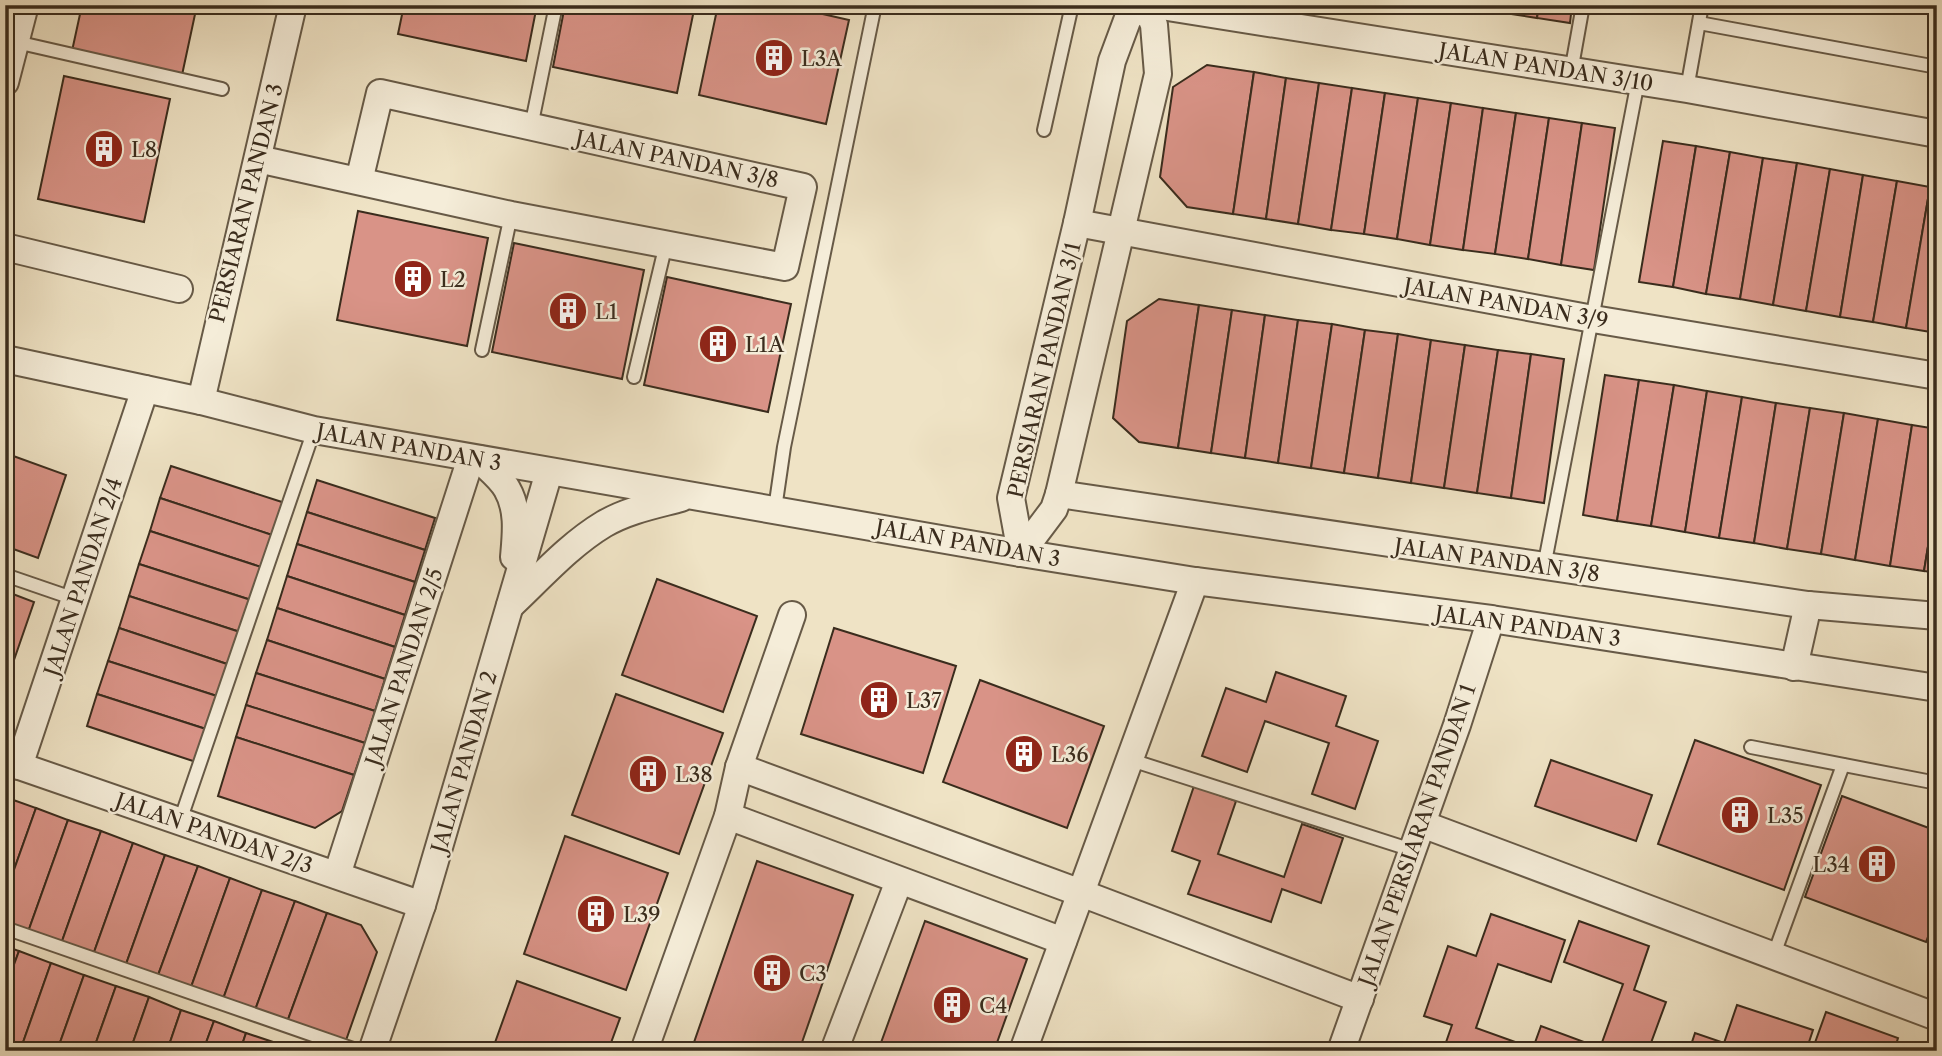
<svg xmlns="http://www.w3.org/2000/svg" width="1942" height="1056" viewBox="0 0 1942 1056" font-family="'Libre Caslon Text',serif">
<rect width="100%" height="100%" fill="#efe3c5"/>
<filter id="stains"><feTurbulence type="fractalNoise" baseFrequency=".00286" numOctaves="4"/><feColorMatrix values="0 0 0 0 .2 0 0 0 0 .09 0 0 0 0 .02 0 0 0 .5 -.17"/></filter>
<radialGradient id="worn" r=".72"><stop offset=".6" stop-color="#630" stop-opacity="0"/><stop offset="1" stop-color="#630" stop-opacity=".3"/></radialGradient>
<!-- building -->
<g fill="#d99387" stroke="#3a2c1d" stroke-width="2">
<polygon points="82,5 197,5 182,75 72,51"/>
<polygon points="404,5 537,5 526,61 398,34"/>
<polygon points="565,5 695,5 677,93 553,67"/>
<polygon points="718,5 783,5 849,20 826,124 699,95"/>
<polygon points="1471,5 1505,5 1504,13 1471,8"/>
<polygon points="1505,5 1539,5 1537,18 1504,13"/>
<polygon points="1539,5 1572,5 1570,23 1537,18"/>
<polygon points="1207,65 1254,72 1233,214 1187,207 1160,177 1173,87"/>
<polygon points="1254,72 1286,78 1266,219 1233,214"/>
<polygon points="64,76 170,99 144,222 38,199"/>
<polygon points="1286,78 1319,83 1298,224 1266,219"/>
<polygon points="1319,83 1352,88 1331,230 1298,224"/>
<polygon points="1352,88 1385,93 1364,234 1331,230"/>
<polygon points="1385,93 1418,98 1397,239 1364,234"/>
<polygon points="1418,98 1451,103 1430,245 1397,239"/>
<polygon points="1451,103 1483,108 1463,250 1430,245"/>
<polygon points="1483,108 1516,113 1495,254 1463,250"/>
<polygon points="1516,113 1549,118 1528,259 1495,254"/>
<polygon points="1549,118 1582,123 1561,265 1528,259"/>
<polygon points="1582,123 1615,128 1594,270 1561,265"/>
<polygon points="1663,141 1696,146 1673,287 1639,282"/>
<polygon points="1696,146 1730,152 1706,294 1673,287"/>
<polygon points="1730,152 1763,158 1740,299 1706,294"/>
<polygon points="1763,158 1797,163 1773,305 1740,299"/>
<polygon points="1797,163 1830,169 1806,311 1773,305"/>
<polygon points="1830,169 1863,175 1840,317 1806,311"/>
<polygon points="1863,175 1897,181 1873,322 1840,317"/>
<polygon points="1897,181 1930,187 1906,328 1873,322"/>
<polygon points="1930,187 1937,188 1937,333 1906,328"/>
<polygon points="358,211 488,238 467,346 337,320"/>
<polygon points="514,243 644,270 622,379 492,352"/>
<polygon points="667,277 791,304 768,412 644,385"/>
<polygon points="1159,299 1199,305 1178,448 1139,442 1113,418 1127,321"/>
<polygon points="1199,305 1232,310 1211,453 1178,448"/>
<polygon points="1232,310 1265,315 1245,458 1211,453"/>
<polygon points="1265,315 1298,320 1278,463 1245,458"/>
<polygon points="1298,320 1332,324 1311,468 1278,463"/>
<polygon points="1332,324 1365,330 1344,473 1311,468"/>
<polygon points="1365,330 1398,334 1378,478 1344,473"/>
<polygon points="1398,334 1431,340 1411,483 1378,478"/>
<polygon points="1431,340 1465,345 1444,488 1411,483"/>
<polygon points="1465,345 1498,350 1477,493 1444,488"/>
<polygon points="1498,350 1531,354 1511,498 1477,493"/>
<polygon points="1531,354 1564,359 1544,503 1511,498"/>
<polygon points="1605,375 1639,380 1617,521 1583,515"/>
<polygon points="1639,380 1674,385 1651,526 1617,521"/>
<polygon points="1674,385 1707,391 1685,532 1651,526"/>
<polygon points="1707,391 1742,397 1719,538 1685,532"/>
<polygon points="1742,397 1776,403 1754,543 1719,538"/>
<polygon points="1776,403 1810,408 1787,549 1754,543"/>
<polygon points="1810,408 1844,413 1821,554 1787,549"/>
<polygon points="1844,413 1878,419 1855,560 1821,554"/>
<polygon points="1878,419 1912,425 1890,566 1855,560"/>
<polygon points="1912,425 1937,429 1937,491 1924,571 1890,566"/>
<polygon points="5,453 66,475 38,558 5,546"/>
<polygon points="171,466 285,503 275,536 160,498"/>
<polygon points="317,480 435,518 425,550 307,512"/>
<polygon points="1937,491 1937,573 1924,571"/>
<polygon points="160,498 275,536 264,568 150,531"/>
<polygon points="307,512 425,550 415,582 297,544"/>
<polygon points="150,531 264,568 254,601 139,564"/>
<polygon points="297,544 415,582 405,615 287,576"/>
<polygon points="139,564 254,601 243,633 129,596"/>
<polygon points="287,576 405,615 395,647 277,608"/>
<polygon points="657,579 757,616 723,712 622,675"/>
<polygon points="5,591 34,602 5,686"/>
<polygon points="129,596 243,633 233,666 119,628"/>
<polygon points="277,608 395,647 385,679 267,640"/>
<polygon points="119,628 233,666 223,698 108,661"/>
<polygon points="834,628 956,666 923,773 801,734"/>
<polygon points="267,640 385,679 375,711 256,673"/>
<polygon points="108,661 223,698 212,731 97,694"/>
<polygon points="1276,672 1346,696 1336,726 1378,741 1355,809 1312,794 1329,743 1265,721 1247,772 1202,756 1226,688 1266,702"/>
<polygon points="256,673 375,711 365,743 246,705"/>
<polygon points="980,680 1104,726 1067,828 943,782"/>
<polygon points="97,694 212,731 202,764 87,726"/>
<polygon points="616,694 723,733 679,854 572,815"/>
<polygon points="246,705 365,743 354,775 236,737"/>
<polygon points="236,737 354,775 342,811 315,828 218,796"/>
<polygon points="1695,740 1821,785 1784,890 1658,844"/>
<polygon points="1551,760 1652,795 1636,841 1535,806"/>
<polygon points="1194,786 1236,801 1218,854 1284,877 1302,824 1343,838 1321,903 1282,889 1271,922 1188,894 1200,861 1172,851"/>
<polygon points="1842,796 1937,831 1937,913 1926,942 1805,897"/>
<polygon points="5,797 36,808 5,895"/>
<polygon points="36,808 68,820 28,932 5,924 5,895"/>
<polygon points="68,820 101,831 61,944 28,932"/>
<polygon points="101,831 133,843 93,955 61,944"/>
<polygon points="565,836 668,873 626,990 524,954"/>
<polygon points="133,843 165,855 125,967 93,955"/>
<polygon points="165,855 198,866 157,978 125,967"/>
<polygon points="757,861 853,895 799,1051 691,1051"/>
<polygon points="198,866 230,878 190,990 157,978"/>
<polygon points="230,878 262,890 222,1002 190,990"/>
<polygon points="262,890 295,901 254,1013 222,1002"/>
<polygon points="295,901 327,913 286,1025 254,1013"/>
<polygon points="327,913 361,925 377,952 344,1046 286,1025"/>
<polygon points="1491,914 1565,940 1551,982 1498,964 1476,1028 1529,1047 1527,1051 1443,1051 1452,1025 1424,1016 1448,946 1476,956"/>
<polygon points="925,921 1027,959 994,1051 878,1051"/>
<polygon points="1579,921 1649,946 1634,990 1666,1002 1648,1051 1532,1051 1541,1026 1600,1048 1623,984 1564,962"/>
<polygon points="5,946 19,951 5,989"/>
<polygon points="19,951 51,963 20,1051 5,1051 5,989"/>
<polygon points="51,963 84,975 57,1051 20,1051"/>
<polygon points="84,975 116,986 93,1051 57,1051"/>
<polygon points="517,981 620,1018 608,1051 492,1051"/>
<polygon points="116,986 149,997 130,1051 93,1051"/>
<polygon points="149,997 181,1010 167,1051 130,1051"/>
<polygon points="1737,1005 1813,1030 1806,1051 1689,1051 1695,1033 1724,1043"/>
<polygon points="181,1010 214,1021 203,1051 167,1051"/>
<polygon points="1826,1012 1898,1038 1894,1051 1812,1051"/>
<polygon points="214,1021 246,1033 240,1051 203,1051"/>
<polygon points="246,1033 279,1044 277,1051 240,1051"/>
</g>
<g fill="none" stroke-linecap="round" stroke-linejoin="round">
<!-- lane casing -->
<g stroke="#675a47" stroke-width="16">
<g id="lane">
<polyline points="1928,5 1937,7"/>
<polyline points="1699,23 1937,67"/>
<polyline points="16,42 222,89"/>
<polyline points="1571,72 1583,5"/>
<polyline points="1687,89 1702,5"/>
<polyline points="531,127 556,5"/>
<polyline points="1044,130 1072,5"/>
<polyline points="482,350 511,215"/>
<polyline points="634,377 666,244"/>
<polyline points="775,509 784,447 875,5"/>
<polyline points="1544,567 1638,81"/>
<polyline points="5,575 75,599"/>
<polyline points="1751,747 1937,783"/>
<polyline points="1131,760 1412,850"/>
<polyline points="180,821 314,430"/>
<polyline points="5,928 359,1051"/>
<polyline points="1773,957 1843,765"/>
<polyline points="1929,1015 1937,995"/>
</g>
</g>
<!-- street casing -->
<g stroke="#675a47" stroke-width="30">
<g id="street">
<polyline points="1155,5 1687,89 1937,134"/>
<polyline points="5,82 25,5"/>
<polyline points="258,159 511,215 785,267 803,187 380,93 359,181"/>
<polyline points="1077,223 1593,319 1937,376"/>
<polyline points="5,247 179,289"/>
<polyline points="5,359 201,401 314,430 1021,553 1195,581 1491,619 1937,688"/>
<polyline points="201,401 293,5"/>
<path d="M479,459C488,468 501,478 507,489C519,510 516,534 514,557"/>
<polyline points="1059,494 1808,605 1937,616"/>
<polyline points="1021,553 1054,509 1059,494 1158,74 1154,25 1146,5"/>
<polyline points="1021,553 1011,498 1077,223 1112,61 1128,18 1143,5"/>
<path d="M510,606C540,578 569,545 604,524C628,510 655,505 681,498"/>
<polyline points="1794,667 1808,605"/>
<polyline points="5,761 422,905"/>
<polyline points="19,766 145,389"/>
<polyline points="739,767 1081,893 1360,999"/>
<polyline points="728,816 1063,941"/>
<polyline points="1422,824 1937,1017"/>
<polyline points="337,875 471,458"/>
<polyline points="372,1051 422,905 549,472"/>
<polyline points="644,1051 728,816 739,767 792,615"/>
<polyline points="834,1051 899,881"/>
<polyline points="1023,1051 1195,581"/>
<polyline points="1341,1051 1457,725 1491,619"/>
</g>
</g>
<!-- lane -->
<use href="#lane" stroke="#f5edd9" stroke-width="12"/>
<!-- street -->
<use href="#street" stroke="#f5edd9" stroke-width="26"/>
</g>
<!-- icons -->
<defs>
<g id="building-disc" transform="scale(2.0125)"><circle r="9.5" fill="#8f2418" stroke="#f5edd9"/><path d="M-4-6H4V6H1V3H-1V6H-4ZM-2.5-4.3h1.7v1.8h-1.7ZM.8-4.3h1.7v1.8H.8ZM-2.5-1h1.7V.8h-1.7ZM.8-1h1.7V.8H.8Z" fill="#fff"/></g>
</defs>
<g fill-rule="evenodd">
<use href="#building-disc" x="774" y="58"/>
<use href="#building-disc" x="104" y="149"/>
<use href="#building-disc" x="413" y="279"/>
<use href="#building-disc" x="568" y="311"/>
<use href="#building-disc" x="718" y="344"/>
<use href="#building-disc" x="879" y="700"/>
<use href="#building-disc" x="1024" y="754"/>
<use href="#building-disc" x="648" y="774"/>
<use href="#building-disc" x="1740" y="815"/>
<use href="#building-disc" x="1877" y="864"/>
<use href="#building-disc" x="596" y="914"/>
<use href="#building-disc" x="772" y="973"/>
<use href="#building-disc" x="952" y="1005"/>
</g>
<g text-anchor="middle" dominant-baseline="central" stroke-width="5" stroke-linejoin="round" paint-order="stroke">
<!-- poi labels -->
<g font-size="21" fill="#3a2c1d" stroke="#f5edd9" text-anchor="start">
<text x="801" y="58">L3A</text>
<text x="131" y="149">L8</text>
<text x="440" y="279">L2</text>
<text x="595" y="311">L1</text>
<text x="745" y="344">L1A</text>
<text x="906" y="700">L37</text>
<text x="1051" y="754">L36</text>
<text x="675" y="774">L38</text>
<text x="1767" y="815">L35</text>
<text x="1850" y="864" text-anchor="end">L34</text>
<text x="623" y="914">L39</text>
<text x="799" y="973">C3</text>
<text x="979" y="1005">C4</text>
</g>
<!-- street labels -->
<g font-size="21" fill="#3a2c1d" stroke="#f5edd9">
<text transform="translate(1546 67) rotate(9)">JALAN PANDAN 3/10</text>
<text transform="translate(677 159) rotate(12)">JALAN PANDAN 3/8</text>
<text transform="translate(246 203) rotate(-76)">PERSIARAN PANDAN 3</text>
<text transform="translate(1506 303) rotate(10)">JALAN PANDAN 3/9</text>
<text transform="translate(1044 370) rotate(-77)">PERSIARAN PANDAN 3/1</text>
<text transform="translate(409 447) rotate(10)">JALAN PANDAN 3</text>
<text transform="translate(968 543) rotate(10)">JALAN PANDAN 3</text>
<text transform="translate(1497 560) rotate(8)">JALAN PANDAN 3/8</text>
<text transform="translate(83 577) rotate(-72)">JALAN PANDAN 2/4</text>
<text transform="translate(1528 626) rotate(8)">JALAN PANDAN 3</text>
<text transform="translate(404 667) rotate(-72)">JALAN PANDAN 2/5</text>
<text transform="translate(464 762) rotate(-74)">JALAN PANDAN 2</text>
<text transform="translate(214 833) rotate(19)">JALAN PANDAN 2/3</text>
<text transform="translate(1417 835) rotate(-71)">JALAN PERSIARAN PANDAN 1</text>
</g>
</g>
<!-- margin -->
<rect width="1942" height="1056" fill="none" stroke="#efe3c5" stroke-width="28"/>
<rect x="7" y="7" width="1928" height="1042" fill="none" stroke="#3a2c1d" stroke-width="3.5"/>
<rect x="14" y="14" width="1914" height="1028" fill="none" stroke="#3a2c1d" stroke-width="2"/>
<rect width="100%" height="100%" filter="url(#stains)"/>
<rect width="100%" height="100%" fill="url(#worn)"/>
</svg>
